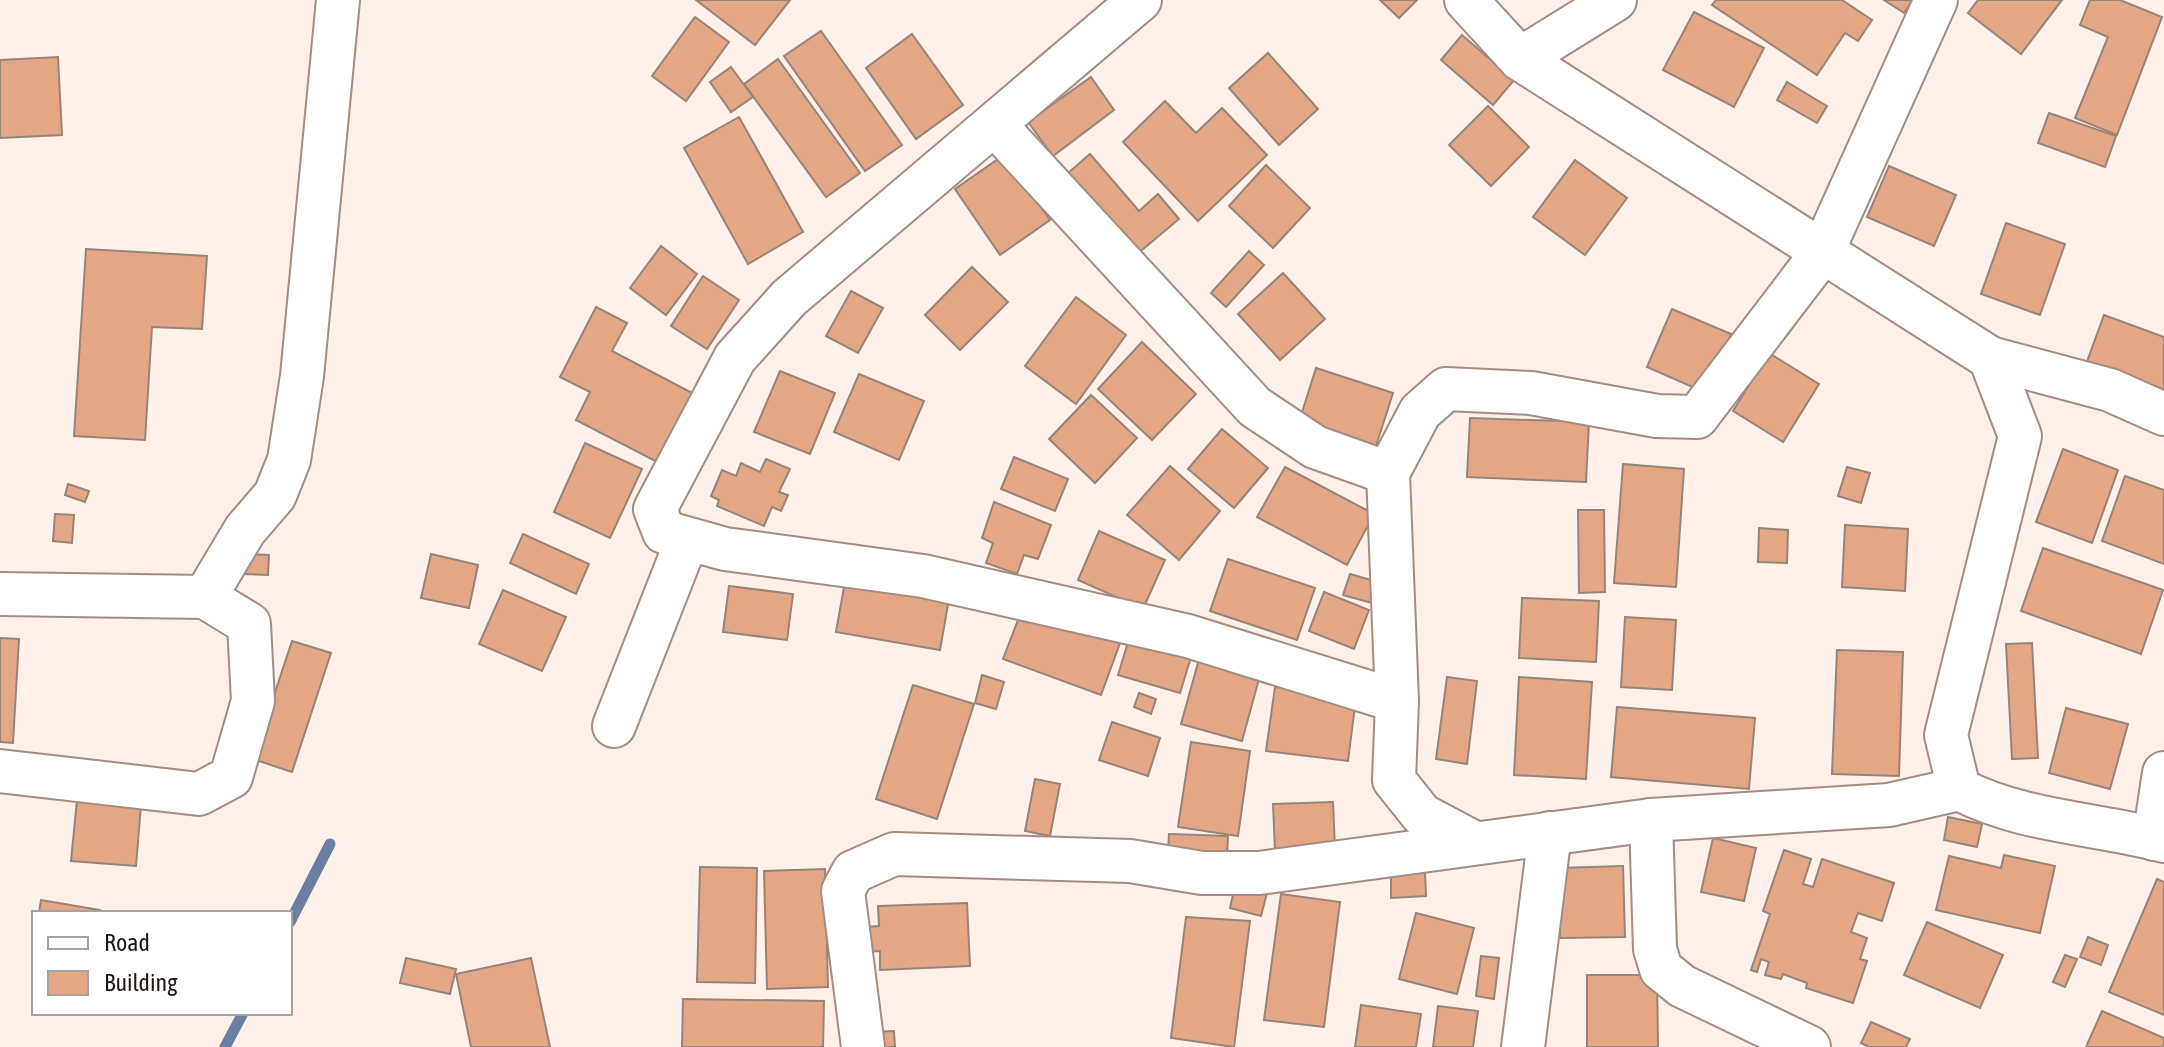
<svg xmlns="http://www.w3.org/2000/svg" width="2164" height="1047" viewBox="0 0 2164 1047" font-family="'Asap Condensed',sans-serif">
<rect width="100%" height="100%" fill="#fff0e9"/>
<g fill="none" stroke-linecap="round" stroke-linejoin="round">
<!-- stream -->
<g stroke="#697ea2" stroke-width="11">
<polyline points="290,922 330,844"/>
<polyline points="225,1047 243,1013"/>
</g>
</g>
<!-- building -->
<g fill="#e3a785" stroke="#988378" stroke-width="2">
<polygon points="696,0 790,0 755,45"/>
<polygon points="1380,0 1417,0 1399,18"/>
<polygon points="1716,0 1842,0 1872,20 1858,41 1845,33 1817,75 1712,5"/>
<polygon points="1884,0 1913,0 1904,13"/>
<polygon points="1978,0 2062,0 2021,54 1968,13"/>
<polygon points="2090,0 2120,0 2162,17 2117,135 2075,118 2108,37 2080,25"/>
<polygon points="1694,12 1764,48 1734,107 1663,70"/>
<polygon points="695,17 729,42 686,101 652,76"/>
<polygon points="821,31 902,145 865,171 784,56"/>
<polygon points="912,34 963,105 916,139 866,68"/>
<polygon points="1462,35 1514,80 1493,105 1441,60"/>
<polygon points="1268,53 1318,109 1279,145 1229,88"/>
<polygon points="58,57 62,135 0,138 0,60"/>
<polygon points="778,59 860,173 826,197 744,84"/>
<polygon points="731,67 753,97 731,112 710,82"/>
<polygon points="1091,77 1114,110 1053,156 1028,122"/>
<polygon points="1787,82 1827,106 1817,123 1777,100"/>
<polygon points="1165,101 1196,133 1222,108 1267,155 1198,221 1123,142"/>
<polygon points="1488,106 1529,147 1491,186 1449,145"/>
<polygon points="2049,113 2116,136 2105,167 2038,143"/>
<polygon points="739,117 803,232 748,264 684,148"/>
<polygon points="1090,154 1139,211 1158,194 1179,219 1129,261 1060,180"/>
<polygon points="1004,155 1050,220 1000,255 955,189"/>
<polygon points="1575,160 1627,198 1585,255 1533,217"/>
<polygon points="1266,165 1310,208 1273,248 1229,206"/>
<polygon points="1889,166 1956,195 1934,246 1867,217"/>
<polygon points="2006,223 2065,244 2040,315 1981,294"/>
<polygon points="661,246 697,274 666,315 630,288"/>
<polygon points="86,249 207,256 202,329 152,327 145,440 74,436"/>
<polygon points="1249,251 1264,265 1226,307 1211,293"/>
<polygon points="972,267 1008,302 960,350 925,315"/>
<polygon points="1283,273 1325,319 1280,360 1238,314"/>
<polygon points="703,276 739,300 707,349 671,326"/>
<polygon points="851,291 883,308 858,353 826,336"/>
<polygon points="1076,297 1126,335 1076,404 1025,366"/>
<polygon points="596,307 627,323 612,351 694,394 659,463 576,420 590,392 560,377"/>
<polygon points="1672,309 1731,334 1706,393 1647,367"/>
<polygon points="2104,315 2164,337 2164,395 2085,367"/>
<polygon points="1142,342 1196,394 1152,440 1098,389"/>
<polygon points="1769,353 1819,384 1783,442 1733,411"/>
<polygon points="1316,368 1393,393 1375,449 1298,425"/>
<polygon points="780,371 835,393 810,454 754,432"/>
<polygon points="859,374 924,401 899,460 834,432"/>
<polygon points="1091,395 1137,438 1095,483 1049,439"/>
<polygon points="1470,418 1589,422 1586,482 1467,477"/>
<polygon points="1222,429 1268,468 1234,508 1188,469"/>
<polygon points="585,443 642,469 610,538 554,512"/>
<polygon points="2063,449 2118,470 2092,543 2036,522"/>
<polygon points="1014,457 1068,479 1055,511 1001,489"/>
<polygon points="766,459 790,469 779,492 788,495 781,511 772,507 764,526 717,506 719,500 711,496 722,470 736,476 741,463 760,472"/>
<polygon points="1623,464 1684,469 1676,587 1614,583"/>
<polygon points="1170,466 1220,511 1179,560 1127,515"/>
<polygon points="1285,467 1374,514 1347,565 1257,517"/>
<polygon points="1847,467 1870,473 1861,503 1838,496"/>
<polygon points="2125,476 2164,490 2164,564 2102,541"/>
<polygon points="68,484 89,491 85,502 65,495"/>
<polygon points="994,502 1051,525 1038,559 1024,555 1017,574 986,563 993,543 982,538"/>
<polygon points="1578,510 1604,510 1605,592 1579,593"/>
<polygon points="55,514 74,515 72,543 53,541"/>
<polygon points="1845,525 1908,529 1905,591 1842,587"/>
<polygon points="1759,528 1788,530 1787,563 1758,562"/>
<polygon points="1099,531 1165,560 1143,609 1078,580"/>
<polygon points="523,534 589,564 576,594 510,563"/>
<polygon points="2043,548 2163,590 2141,654 2021,611"/>
<polygon points="245,554 269,555 268,575 243,574"/>
<polygon points="431,554 478,565 469,608 421,598"/>
<polygon points="1228,559 1315,588 1297,640 1210,611"/>
<polygon points="1350,574 1378,582 1372,603 1343,595"/>
<polygon points="846,576 950,593 940,650 836,632"/>
<polygon points="729,586 793,594 787,640 723,632"/>
<polygon points="503,590 566,617 542,671 479,644"/>
<polygon points="1324,592 1369,610 1354,649 1309,631"/>
<polygon points="1522,598 1599,601 1596,662 1519,658"/>
<polygon points="1023,607 1120,643 1101,695 1003,659"/>
<polygon points="1625,617 1676,620 1672,690 1621,687"/>
<polygon points="0,638 19,639 13,743 0,742"/>
<polygon points="1129,639 1191,657 1180,693 1118,675"/>
<polygon points="292,641 331,653 292,772 253,759"/>
<polygon points="2032,643 2038,758 2012,759 2006,644"/>
<polygon points="1837,650 1903,652 1899,776 1832,774"/>
<polygon points="1201,652 1262,668 1242,741 1181,724"/>
<polygon points="982,675 1004,682 996,709 975,703"/>
<polygon points="1447,677 1477,681 1467,764 1436,759"/>
<polygon points="1519,677 1592,682 1586,779 1514,775"/>
<polygon points="913,685 974,704 937,819 876,799"/>
<polygon points="1275,687 1356,698 1348,761 1266,751"/>
<polygon points="1139,693 1156,699 1151,714 1134,707"/>
<polygon points="1617,707 1755,718 1749,789 1611,777"/>
<polygon points="2066,708 2128,724 2110,789 2049,773"/>
<polygon points="1112,722 1160,738 1148,776 1099,760"/>
<polygon points="1191,742 1250,751 1238,836 1178,827"/>
<polygon points="1035,779 1060,784 1050,836 1025,831"/>
<polygon points="77,800 141,805 136,866 71,861"/>
<polygon points="1333,802 1335,848 1275,851 1273,804"/>
<polygon points="1948,817 1982,824 1977,847 1944,840"/>
<polygon points="1169,834 1228,836 1227,854 1168,852"/>
<polygon points="1713,838 1756,848 1744,901 1701,892"/>
<polygon points="1784,850 1811,859 1803,884 1813,887 1822,859 1894,883 1882,921 1858,913 1851,932 1867,938 1860,959 1867,961 1853,1003 1806,988 1807,983 1783,974 1781,979 1765,975 1769,962 1761,959 1757,972 1751,970 1770,914 1763,911"/>
<polygon points="2004,855 2055,866 2040,933 1936,910 1949,856 2001,868"/>
<polygon points="1623,866 1625,937 1560,938 1558,868"/>
<polygon points="700,867 757,868 755,983 697,982"/>
<polygon points="825,869 828,987 767,989 764,871"/>
<polygon points="1425,872 1426,896 1391,898 1391,873"/>
<polygon points="2157,879 2164,882 2164,1015 2109,992"/>
<polygon points="1235,886 1267,893 1261,916 1230,908"/>
<polygon points="1281,894 1340,902 1324,1027 1264,1020"/>
<polygon points="41,900 100,910 100,913 39,913"/>
<polygon points="967,903 970,966 880,970 880,951 865,952 865,927 879,926 878,906"/>
<polygon points="1416,913 1474,928 1457,994 1399,979"/>
<polygon points="1186,917 1250,921 1234,1047 1171,1038"/>
<polygon points="1927,922 2003,955 1980,1008 1904,975"/>
<polygon points="2088,937 2108,945 2101,965 2080,957"/>
<polygon points="2065,955 2077,959 2065,987 2053,982"/>
<polygon points="1481,956 1499,958 1494,999 1476,996"/>
<polygon points="406,958 456,969 450,994 400,983"/>
<polygon points="531,958 550,1047 471,1047 456,974"/>
<polygon points="1587,975 1657,975 1658,1047 1587,1047"/>
<polygon points="683,999 824,1001 823,1047 682,1047"/>
<polygon points="1361,1005 1421,1014 1416,1047 1355,1047"/>
<polygon points="1438,1006 1478,1011 1473,1047 1433,1047"/>
<polygon points="2102,1011 2164,1038 2164,1047 2086,1047"/>
<polygon points="1871,1022 1910,1039 1906,1047 1869,1047 1861,1043"/>
<polygon points="894,1031 895,1047 873,1047 872,1032"/>
</g>
<g fill="none" stroke-linecap="round" stroke-linejoin="round">
<!-- minor casing -->
<g stroke="#a38d82" stroke-width="46">
<g id="minor">
<polyline points="1140,0 789,298 735,358 655,509 664,532 725,549 923,576 1188,636 1397,701"/>
<path d="M1466,0L1520,59L1990,358L2020,436L1946,735L1959,789C2022,822 2096,823 2164,841"/>
<polyline points="1520,59 1615,0"/>
<polyline points="995,125 1255,407 1315,447 1388,473"/>
<polyline points="1990,358 2110,390 2164,414"/>
<polyline points="0,594 205,597 249,624 253,701 231,777 199,794 0,771"/>
<polyline points="205,597 245,530 275,495 289,460 302,376 338,0"/>
<polyline points="614,726 687,540"/>
<polyline points="1651,820 1655,949 1661,969 1682,986 1809,1047"/>
<polyline points="2154,839 2164,773"/>
<polyline points="1475,843 1422,815 1394,780 1397,701 1388,473 1420,412 1446,389 1531,393 1657,416 1697,417 1822,253 1936,0"/>
<polyline points="863,1047 843,891 853,872 894,854 1130,861 1202,873 1259,873 1651,820 1889,805 1959,789"/>
<polyline points="1523,1047 1550,833"/>
</g>
</g>
<!-- minor -->
<use href="#minor" stroke="#fff" stroke-width="42"/>
</g>
<!-- legend -->
<rect x="32" y="911" width="260" height="104" fill="#ffffff" stroke="#a5a2a0" stroke-width="2"/>
<rect x="48" y="937" width="40" height="12" fill="#ffffff" stroke="#a5a2a0" stroke-width="2"/>
<text x="104" y="951" font-size="24" fill="#1e1612">Road</text>
<rect x="48" y="971" width="40" height="24" fill="#e3a785" stroke="#a5a2a0" stroke-width="2"/>
<text x="104" y="991" font-size="24" fill="#1e1612">Building</text>
</svg>
